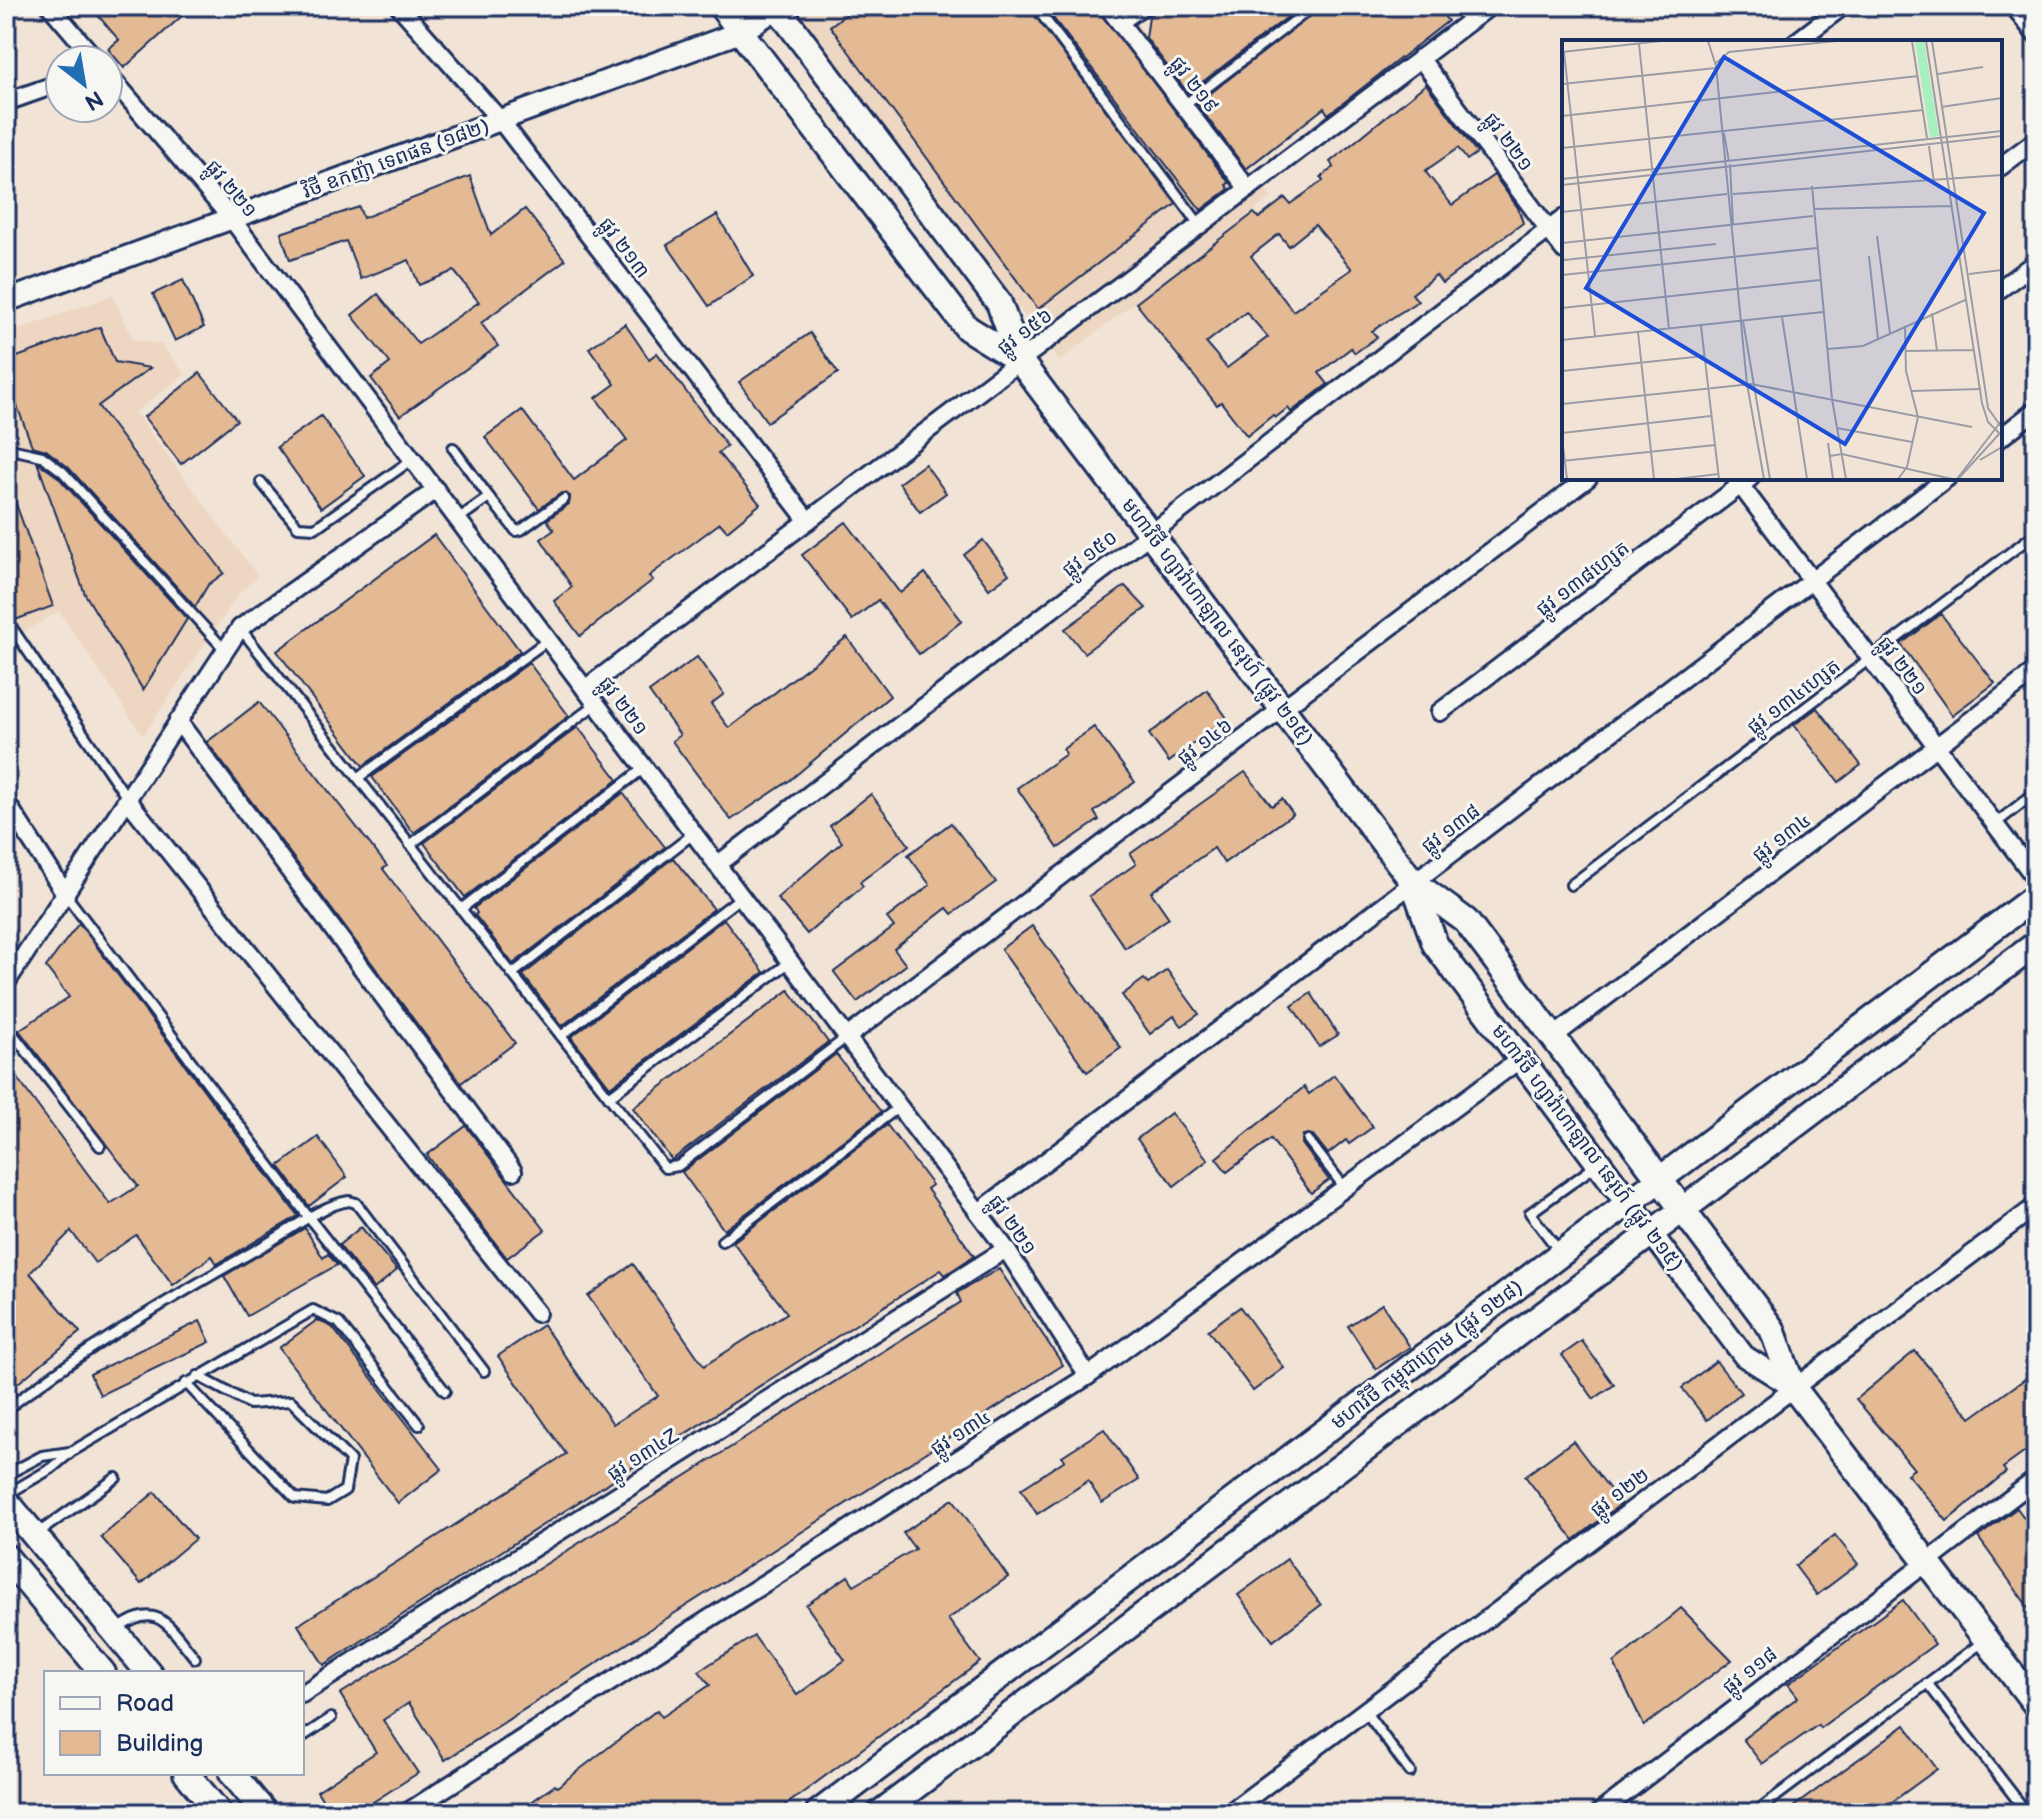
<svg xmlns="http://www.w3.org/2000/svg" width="2042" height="1819" viewBox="0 0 2042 1819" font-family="'Balsamiq Sans','Noto Sans Khmer',sans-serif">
<rect width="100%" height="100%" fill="#f1e4d6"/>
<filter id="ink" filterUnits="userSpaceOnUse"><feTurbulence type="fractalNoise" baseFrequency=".0125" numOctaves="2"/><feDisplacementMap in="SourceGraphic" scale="16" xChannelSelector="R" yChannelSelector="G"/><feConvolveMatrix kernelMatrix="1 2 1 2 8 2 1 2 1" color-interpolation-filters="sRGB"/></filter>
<g filter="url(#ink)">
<!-- built -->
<g fill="#edd7c2">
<polygon points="790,6 1124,6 1272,197 1059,361"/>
<polygon points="113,295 133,339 161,344 185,374 135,412 258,576 240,592 143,736 59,611 6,643 6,334"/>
</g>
<!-- building -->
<g fill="#e4ba94" stroke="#1b2f5e" stroke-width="2" fill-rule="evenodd">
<polygon points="90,6 193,6 124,68 108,49 119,40"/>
<polygon points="857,6 1028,6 1176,204 1038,309 830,26"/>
<polygon points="1044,6 1096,6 1229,183 1226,185 1229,189 1201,210"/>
<polygon points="1161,6 1302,6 1188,93 1146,38 1149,16"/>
<polygon points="1321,6 1436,6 1448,21 1338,107 1328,114 1324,108 1246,169 1197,104"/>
<path d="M1426,84L1477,153L1467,160L1458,148L1425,171L1452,205L1494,175L1518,208L1523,223L1442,283L1436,275L1412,294L1418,301L1372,331L1377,337L1355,353L1351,348L1319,373L1328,384L1291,412L1288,408L1275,418L1273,415L1247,436L1221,402L1217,405L1136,303L1254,213L1259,218L1285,198L1290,204L1323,181L1321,177L1334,167L1330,162ZM1315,225L1352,269L1293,311L1251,256L1279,234L1289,246ZM1246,312L1268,337L1227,368L1206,343Z"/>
<polygon points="470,176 491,235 525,209 565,260 481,323 498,346 400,416 371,378 390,363 352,315 378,294 418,344 479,302 454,271 419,285 409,260 361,279 346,241 290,260 281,233 359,207 363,218"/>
<polygon points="717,215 753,276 709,306 667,245"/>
<polygon points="183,280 204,327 175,341 153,294"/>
<polygon points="625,324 649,359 657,353 727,446 718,453 760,504 727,531 720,523 649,576 653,580 580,636 554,601 572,587 541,539 554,530 547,520 569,504 570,496 561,493 539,509 485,437 522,410 574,480 627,440 596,398 615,384 589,348"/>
<polygon points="100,327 115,362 150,368 98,406 224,573 208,585 195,607 68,467 46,450 32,446 6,376 6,361"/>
<polygon points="810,333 838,373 767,422 739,382"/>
<polygon points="200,373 237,420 181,464 144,417"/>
<polygon points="321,416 365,476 321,508 277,447"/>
<polygon points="37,462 58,477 187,619 143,690 85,594"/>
<polygon points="925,464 946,493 920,512 899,483"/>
<polygon points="8,482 53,606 15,620 6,612"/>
<polygon points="846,522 900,593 925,573 962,621 919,654 878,600 852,620 802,555"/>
<polygon points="434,535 520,651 363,766 277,651"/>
<polygon points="983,540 1009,574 989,589 964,555"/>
<polygon points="1125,586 1146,608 1084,653 1065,629"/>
<polygon points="1941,614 1995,683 1952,715 1901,644"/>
<polygon points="847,637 890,696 789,781 731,820 672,741 680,735 649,692 697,657 724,694 711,704 729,728"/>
<polygon points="529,663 569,716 415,832 412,831 372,777"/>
<polygon points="1207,690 1227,718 1169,762 1149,734"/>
<polygon points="259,702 387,866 383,869 515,1043 461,1083 207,742"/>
<polygon points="1817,708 1861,765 1839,782 1794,725"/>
<polygon points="578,727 618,780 465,897 424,843"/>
<polygon points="1094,727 1135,782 1094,812 1099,820 1058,848 1017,788 1066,754 1063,749"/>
<polygon points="1245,772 1272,806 1282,799 1293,814 1224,863 1214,848 1151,892 1169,918 1125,948 1089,896 1136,864 1130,854"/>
<polygon points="623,793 665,847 513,964 475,915 477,913 474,908"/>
<polygon points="871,794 909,845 860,882 863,886 807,934 777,898 842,842 830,826"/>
<polygon points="951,823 996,882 952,914 947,908 894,949 906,965 857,1002 834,972 894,927 887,918 930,885 908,855"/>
<polygon points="673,858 714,909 562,1026 523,975"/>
<polygon points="724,919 764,972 610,1087 571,1037"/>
<polygon points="79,923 298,1216 217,1264 212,1256 173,1285 136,1235 95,1263 71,1231 30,1273 80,1332 6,1393 6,1063 110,1204 138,1186 19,1030 69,997 46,967"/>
<polygon points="1032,926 1121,1048 1087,1072 1001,949"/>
<polygon points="1167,970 1199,1014 1182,1026 1174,1016 1150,1034 1122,995 1144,979 1148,984"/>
<polygon points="789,990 828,1042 672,1160 633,1108"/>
<polygon points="1311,993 1338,1035 1319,1047 1292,1006"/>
<polygon points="836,1054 881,1112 724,1230 682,1172"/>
<polygon points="1334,1075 1373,1127 1349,1144 1346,1140 1328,1154 1313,1135 1303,1135 1302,1144 1329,1180 1311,1193 1271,1139 1227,1172 1216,1158 1304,1087 1309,1094"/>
<polygon points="1171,1113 1208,1160 1174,1186 1137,1139"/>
<polygon points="887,1125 932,1185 927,1189 974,1256 945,1275 941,1270 324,1665 298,1625 566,1454 498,1356 543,1325 613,1424 658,1396 588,1296 633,1264 704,1366 787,1313 733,1242"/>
<polygon points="466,1126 545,1230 507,1258 427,1155"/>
<polygon points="318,1137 347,1177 309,1206 279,1166"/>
<polygon points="361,1227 397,1270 374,1289 339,1245"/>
<polygon points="305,1228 323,1258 328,1254 337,1265 247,1316 224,1276"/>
<polygon points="999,1269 1063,1365 445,1760 409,1703 383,1720 418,1773 356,1813 331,1813 317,1791 376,1752 340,1694 961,1302 957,1293"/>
<polygon points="1382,1304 1410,1347 1376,1369 1348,1326"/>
<polygon points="1240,1307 1284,1368 1253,1391 1208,1330"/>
<polygon points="317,1320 332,1327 442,1469 398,1503 279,1348"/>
<polygon points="200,1321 210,1342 100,1395 90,1374"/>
<polygon points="1582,1341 1614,1385 1594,1399 1562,1355"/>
<polygon points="1915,1351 1971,1418 2036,1371 2036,1444 2003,1468 2006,1472 1947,1521 1907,1474 1914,1469 1856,1399"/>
<polygon points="1716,1361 1741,1393 1707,1420 1682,1388"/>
<polygon points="1104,1429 1139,1480 1102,1503 1088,1481 1037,1514 1021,1489 1065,1460 1062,1456"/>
<polygon points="1573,1441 1621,1504 1574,1540 1525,1476"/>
<polygon points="155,1492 195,1539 141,1584 101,1537"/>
<polygon points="953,1499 1008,1577 948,1619 980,1662 775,1813 516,1813 555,1785 557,1787 657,1710 662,1717 710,1685 699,1671 754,1636 797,1695 845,1660 806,1605 848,1576 854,1585 915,1549 903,1533"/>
<polygon points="2017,1508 2036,1534 2036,1618 1978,1537"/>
<polygon points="1835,1535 1858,1564 1817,1595 1795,1566"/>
<polygon points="1287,1559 1321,1605 1273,1641 1238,1595"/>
<polygon points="1903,1600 1935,1644 1820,1728 1818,1725 1762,1764 1743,1739 1798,1697 1788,1684"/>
<polygon points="1681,1608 1732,1660 1644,1726 1614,1663"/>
<polygon points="1905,1725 1937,1769 1877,1813 1785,1813"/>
</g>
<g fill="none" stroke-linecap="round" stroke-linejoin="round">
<!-- service casing -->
<g stroke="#1b2f5e" stroke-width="14">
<g id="service">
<polyline points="1035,6 1200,225"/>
<polyline points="1184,105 1314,6"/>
<polyline points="6,448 42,456 63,472 225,650"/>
<polyline points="453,448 489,497 458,519"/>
<polyline points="261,482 298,527 315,528 413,459"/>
<polyline points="489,497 516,531 521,530 564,499"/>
<polyline points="6,619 127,798"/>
<polyline points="240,628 665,1168 678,1166 847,1037"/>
<polyline points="358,778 548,640"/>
<polyline points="1995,824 2036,792"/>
<polyline points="410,845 596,704"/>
<polyline points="1571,885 2036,533"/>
<polyline points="66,895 310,1219 445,1391"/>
<polyline points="461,909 644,768"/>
<polyline points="512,974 693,834"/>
<polyline points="6,1025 100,1146"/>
<polyline points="561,1036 741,897"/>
<polyline points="609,1097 790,962"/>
<polyline points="1308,1140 1345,1188"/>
<polyline points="722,1241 899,1107"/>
<polyline points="1559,1251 1530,1213 1598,1164"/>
<polyline points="186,1383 295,1498 327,1501 345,1490 350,1460 291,1401 250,1404 198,1376"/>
<path d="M6,1410C88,1345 177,1295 268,1243C292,1229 322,1205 349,1201L356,1203L484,1371"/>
<polyline points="6,1475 42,1456 70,1452"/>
<polyline points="6,1495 52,1468 71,1452 313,1310 339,1323 419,1425"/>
<polyline points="38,1533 116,1478"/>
<path d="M118,1629C159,1599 169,1627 195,1658"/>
<polyline points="1928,1684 2021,1805 2021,1813"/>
<polyline points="1365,1711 1410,1772"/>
<polyline points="302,1737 331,1718"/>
<polyline points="1754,1813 1984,1641"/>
</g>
</g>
<!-- minor casing -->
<g stroke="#1b2f5e" stroke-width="22">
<g id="minor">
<polyline points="50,6 96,60"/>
<polyline points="399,6 501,121 808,521"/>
<polyline points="1107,6 1248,189"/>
<polyline points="2014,6 2036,35"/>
<polyline points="1120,22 1142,6"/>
<polyline points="1796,42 1843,6"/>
<polyline points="1420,58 1564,250"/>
<polyline points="108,74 231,218 1006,1249 1088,1376"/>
<polyline points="6,102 60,83"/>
<polyline points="2000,167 2036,140"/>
<polyline points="2000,289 2036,262"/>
<polyline points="2000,438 2036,410"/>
<polyline points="1735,478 2036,879"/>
<polyline points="585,689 1490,6"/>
<polyline points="1440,712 1750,478"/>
<polyline points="178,721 513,1171"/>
<polyline points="127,799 537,1313"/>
<polyline points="6,802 66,895"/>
<polyline points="717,865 1564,218"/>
<polyline points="6,983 240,628 436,490"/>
<polyline points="847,1037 1588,478"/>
<polyline points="1553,1037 2036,671"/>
<polyline points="979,1212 1947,478"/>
<polyline points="302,1694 1006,1249"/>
<polyline points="406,1813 1088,1376 1519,1060"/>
<polyline points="1229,1813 2036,1206"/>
<polyline points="1599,1813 2036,1479"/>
</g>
</g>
<!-- tertiary casing -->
<g stroke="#1b2f5e" stroke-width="26">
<g id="tertiary">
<polyline points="6,301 743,31 780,6"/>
<polyline points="1651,1233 1744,1356 1793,1387"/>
</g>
</g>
<!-- secondary casing -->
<g stroke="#1b2f5e" stroke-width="30">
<g id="secondary">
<polyline points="721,6 967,328 1020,361"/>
<polyline points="776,6 999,303 1020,361 1413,882 1466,921 1772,1329 1793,1387 2036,1705"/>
<polyline points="1413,882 1435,944 1651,1233"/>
<polyline points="6,1501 149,1673"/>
<polyline points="6,1557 103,1673"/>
<polyline points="186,1773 219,1813"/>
<polyline points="232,1773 265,1813"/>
<polyline points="818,1813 2036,896"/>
<polyline points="880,1813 2036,944"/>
</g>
</g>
<!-- service -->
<use href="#service" stroke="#f6f6f2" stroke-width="8"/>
<!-- minor -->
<use href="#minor" stroke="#f6f6f2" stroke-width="16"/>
<!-- tertiary -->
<use href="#tertiary" stroke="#f6f6f2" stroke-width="20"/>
<!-- secondary -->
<use href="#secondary" stroke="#f6f6f2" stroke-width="24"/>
</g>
</g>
<g text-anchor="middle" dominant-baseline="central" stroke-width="6" stroke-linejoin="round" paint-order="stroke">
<!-- street labels -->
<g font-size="20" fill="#1b2f5e" stroke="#f6f6f2">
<text transform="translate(1194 85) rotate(52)">ផ្លូវ ២១៩</text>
<text transform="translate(1508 142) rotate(53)">ផ្លូវ ២២១</text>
<text transform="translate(396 159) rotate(-20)">វិថី ឧកញ៉ា ទេពផន (១៨២)</text>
<text transform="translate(231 189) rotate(50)">ផ្លូវ ២២១</text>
<text transform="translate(624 248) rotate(53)">ផ្លូវ ២១៣</text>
<text transform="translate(1025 332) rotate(-37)">ផ្លូវ ១៥៦</text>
<text transform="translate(1090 554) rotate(-37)">ផ្លូវ ១៥០</text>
<text transform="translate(1583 579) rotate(-37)">ផ្លូវ ១៣៨ហ្សេត</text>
<text transform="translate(1217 622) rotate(53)">មហាវិថី ហ្សាវ៉ាហាឡាល នេរុហ៍ (ផ្លូវ ២១៥)</text>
<text transform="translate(1902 666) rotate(53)">ផ្លូវ ២២១</text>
<text transform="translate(1794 697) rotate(-37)">ផ្លូវ ១៣៤ហ្សេត</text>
<text transform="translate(623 706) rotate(53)">ផ្លូវ ២២១</text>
<text transform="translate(1205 742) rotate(-37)">ផ្លូវ ១៤៦</text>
<text transform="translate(1451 829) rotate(-37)">ផ្លូវ ១៣៨</text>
<text transform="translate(1782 838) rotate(-37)">ផ្លូវ ១៣៤</text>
<text transform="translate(1587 1148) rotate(53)">មហាវិថី ហ្សាវ៉ាហាឡាល នេរុហ៍ (ផ្លូវ ២១៥)</text>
<text transform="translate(1012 1225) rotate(55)">ផ្លូវ ២២១</text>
<text transform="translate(1427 1355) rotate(-37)">មហាវិថី កម្ពុជាក្រោម (ផ្លូវ ១២៨)</text>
<text transform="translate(961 1433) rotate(-33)">ផ្លូវ ១៣៤</text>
<text transform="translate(643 1455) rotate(-32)">ផ្លូវ ១៣៤Z</text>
<text transform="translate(1620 1493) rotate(-37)">ផ្លូវ ១២២</text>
<text transform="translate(1750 1671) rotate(-38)">ផ្លូវ ១១៨</text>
</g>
</g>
<!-- overview -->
<g transform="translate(1562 40)">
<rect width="440" height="440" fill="#f1e4d6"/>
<path d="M353,1H362L377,96L368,97Z" fill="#a6f0bf"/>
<path fill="none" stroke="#9b9ca6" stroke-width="2" d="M146,1L154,26L185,344L202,439M350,1L365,98M364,1L420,363L426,382L437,393M370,1L426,368L440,388M77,4L107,289M0,12L99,1M2,12L33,296M154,23L167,12L274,1M376,34L421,27M0,44L154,28M379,67L440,58M0,76L356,36M162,93L167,122M367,106L372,143M0,108L361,70M168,124L171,184M0,139L440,91M0,145L440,96M250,146L270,359L284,439M171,154L440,135M251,169L390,166M0,172L165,154M315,196L328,293M0,203L251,176M307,216L316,299M2,220L154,204M407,234L440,230M0,235L255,208M0,268L258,240M370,273L375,311M220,277L245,439M181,281L208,439M139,286L157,439M76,292L92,439M0,300L261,272M266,309L301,306L403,260M344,311L411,310M0,331L142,316M349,351L419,349M0,364L189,344L410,387M275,388L350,402M0,393L149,376M0,397L5,439M266,403L271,439M268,416L280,414L390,439M418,420L440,407M0,421L153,405M397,438L438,393M115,439L156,434M336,439L345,427L356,377L344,331L343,286M395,439L440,380"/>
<path fill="#1d4ed8" fill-opacity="0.15" stroke="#1d4ed8" stroke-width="4" d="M162,17L422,173L283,404L24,248Z"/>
<rect width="440" height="440" fill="none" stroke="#1b2f5e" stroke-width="4"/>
</g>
<!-- margin -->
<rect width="2042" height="1819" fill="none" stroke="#f6f6f2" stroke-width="32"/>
<rect x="16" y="16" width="2010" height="1787" fill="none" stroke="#1b2f5e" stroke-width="3" filter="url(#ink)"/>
<!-- legend -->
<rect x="44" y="1671" width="260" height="104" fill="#f6f6f2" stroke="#9ea6b7" stroke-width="2"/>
<rect x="60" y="1697" width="40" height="12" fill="#f6f6f2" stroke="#9ea6b7" stroke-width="2"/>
<text x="116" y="1711" font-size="24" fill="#1b2f5e">Road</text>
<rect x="60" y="1731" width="40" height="24" fill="#e4ba94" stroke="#9ea6b7" stroke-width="2"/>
<text x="116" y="1751" font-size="24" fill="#1b2f5e">Building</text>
<!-- north arrow -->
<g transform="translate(84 84) rotate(149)"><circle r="38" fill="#f6f6f2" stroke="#9ea6b7" stroke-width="2"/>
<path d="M0-6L14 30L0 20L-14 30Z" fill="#1f6fb2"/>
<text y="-12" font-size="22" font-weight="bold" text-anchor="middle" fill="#1b2f5e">N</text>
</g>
</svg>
